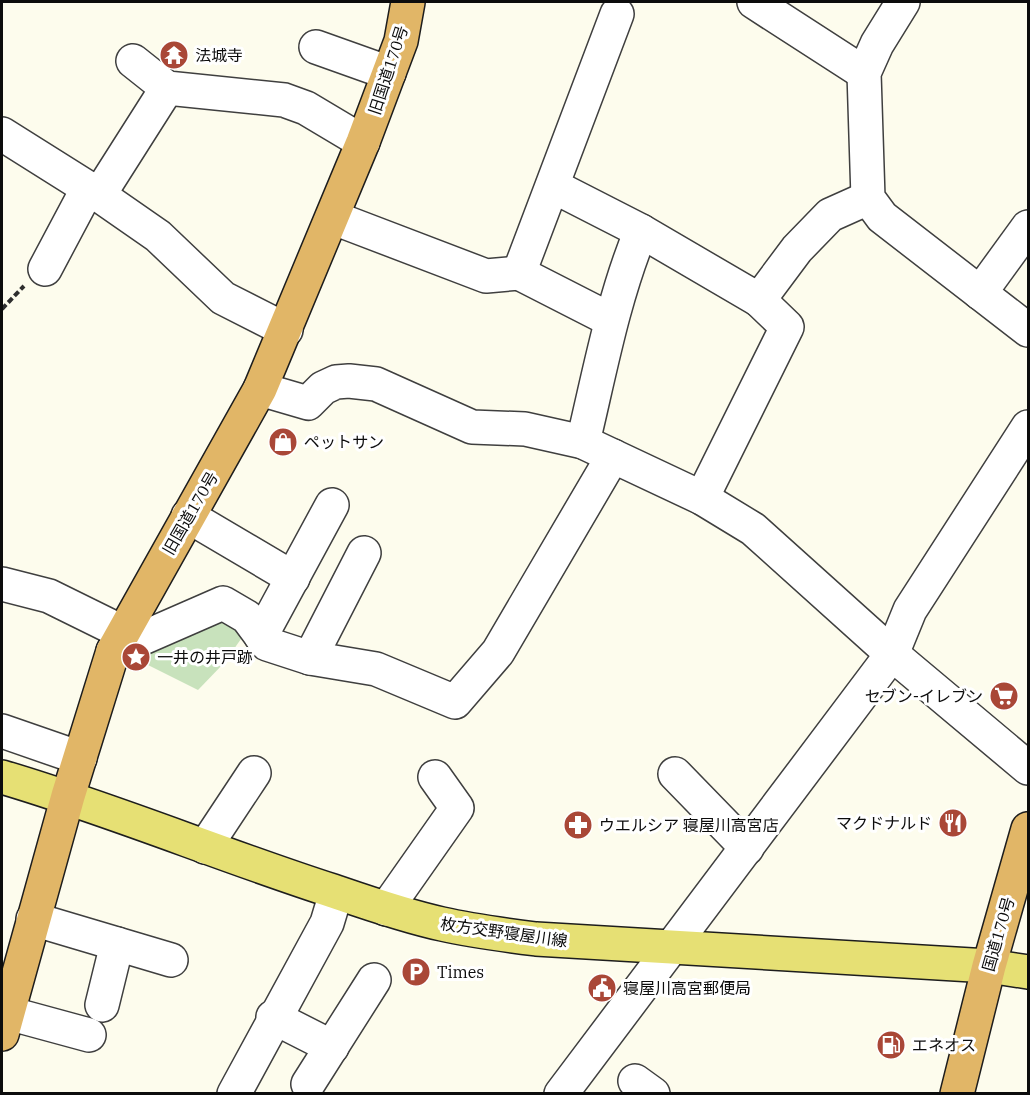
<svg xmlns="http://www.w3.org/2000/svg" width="1030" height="1095" viewBox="0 0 1030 1095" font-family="'IBM Plex Serif','Noto Sans JP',serif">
<rect width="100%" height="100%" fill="#fdfced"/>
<!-- green -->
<polygon fill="#c8e2bc" points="222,614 243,636 225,662 198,690 142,662 154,643"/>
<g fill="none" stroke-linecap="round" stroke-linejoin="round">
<!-- minor casing -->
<g stroke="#3f3f3f" stroke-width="36">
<g id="minor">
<polyline points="754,2 864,73"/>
<polyline points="903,2 877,44 864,73 868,198 882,217 1028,330"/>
<polyline points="316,47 389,73"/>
<polyline points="133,61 167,88 284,100 306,108 363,142"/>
<polyline points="2,134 99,195 158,236 223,298 286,330"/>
<path d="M553,186L641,231C613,299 600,371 583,442"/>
<polyline points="99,195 167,88"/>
<polyline points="334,218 486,276 519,273"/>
<polyline points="641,231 759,300 797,249 830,215 868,198"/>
<polyline points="45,269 88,188"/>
<polyline points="980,293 1028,227"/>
<polyline points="611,320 519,273 617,14"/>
<polyline points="260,389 308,403 323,388 336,382 349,381 376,384 472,427 525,429 583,442 702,498 753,529 892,654 1028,768"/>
<polyline points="702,498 787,327 759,300"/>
<polyline points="188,516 293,578"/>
<polyline points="2,584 49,596 122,632"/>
<polyline points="261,636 332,505"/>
<polyline points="113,651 223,603 247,617 267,644 310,658 376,669 455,702 498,652 613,456"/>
<polyline points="310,658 364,553"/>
<polyline points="2,731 80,758"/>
<polyline points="675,774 747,848"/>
<polyline points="205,847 254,773"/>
<polyline points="386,909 457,808 435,777"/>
<polyline points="33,919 171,960"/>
<polyline points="102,1005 117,944"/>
<polyline points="8,1013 89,1035"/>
<polyline points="273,1017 332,1047"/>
<polyline points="635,1081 653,1094"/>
<polyline points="308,1084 374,980"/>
<polyline points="234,1094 327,923 336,893"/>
<polyline points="561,1094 892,654 910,610 1028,427"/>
</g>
</g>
<!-- major casing -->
<g stroke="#1d1d1d" stroke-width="36">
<path id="major" d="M2,777C114,810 221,855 333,891C368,903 405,916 442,924C473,931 504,935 536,939L989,966L1028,972"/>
</g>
<!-- highway casing -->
<g stroke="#1d1d1d" stroke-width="36">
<g id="highway">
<polyline points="2,1034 68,796 113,651 260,389 363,142 401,41 408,2"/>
<polyline points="957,1094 989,966 1028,829"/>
</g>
</g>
<!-- path -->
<polyline stroke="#2e2e2e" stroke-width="4" stroke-dasharray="6 3" stroke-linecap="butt" points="2,309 24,286"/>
<!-- minor -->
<use href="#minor" stroke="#fff" stroke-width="33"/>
<!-- major -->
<use href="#major" stroke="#e6e074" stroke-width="33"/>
<!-- highway -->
<use href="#highway" stroke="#e1b667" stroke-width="33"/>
</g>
<!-- icons -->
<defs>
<g id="temple-disc" transform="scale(1.5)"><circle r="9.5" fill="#a94737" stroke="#fff"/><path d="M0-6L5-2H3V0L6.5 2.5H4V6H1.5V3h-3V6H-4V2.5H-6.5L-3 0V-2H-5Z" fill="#fff"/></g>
<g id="shop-disc" transform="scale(1.5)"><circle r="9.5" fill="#a94737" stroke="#fff"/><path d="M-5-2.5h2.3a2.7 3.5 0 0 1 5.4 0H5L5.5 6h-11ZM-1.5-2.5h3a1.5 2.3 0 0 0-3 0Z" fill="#fff"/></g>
<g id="sight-disc" transform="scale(1.5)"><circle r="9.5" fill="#a94737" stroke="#fff"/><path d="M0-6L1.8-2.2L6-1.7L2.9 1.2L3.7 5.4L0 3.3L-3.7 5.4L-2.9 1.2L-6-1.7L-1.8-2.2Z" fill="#fff"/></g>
<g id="supermarket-disc" transform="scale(1.5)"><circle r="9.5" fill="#a94737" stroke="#fff"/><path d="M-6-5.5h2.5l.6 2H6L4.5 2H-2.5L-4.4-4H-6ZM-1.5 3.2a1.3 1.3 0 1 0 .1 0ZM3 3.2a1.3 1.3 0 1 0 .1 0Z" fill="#fff"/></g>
<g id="restaurant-disc" transform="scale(1.5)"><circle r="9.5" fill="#a94737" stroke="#fff"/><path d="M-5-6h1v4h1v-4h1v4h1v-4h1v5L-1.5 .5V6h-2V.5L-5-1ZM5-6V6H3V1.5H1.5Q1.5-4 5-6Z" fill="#fff"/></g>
<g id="pharmacy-disc" transform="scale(1.5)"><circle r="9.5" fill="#a94737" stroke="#fff"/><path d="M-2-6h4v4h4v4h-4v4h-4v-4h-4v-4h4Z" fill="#fff"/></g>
<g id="parking-disc" transform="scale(1.5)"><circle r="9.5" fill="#a94737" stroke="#fff"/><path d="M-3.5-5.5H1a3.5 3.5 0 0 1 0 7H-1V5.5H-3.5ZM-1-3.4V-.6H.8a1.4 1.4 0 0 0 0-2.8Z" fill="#fff"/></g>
<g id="civic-disc" transform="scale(1.5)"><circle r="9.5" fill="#a94737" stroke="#fff"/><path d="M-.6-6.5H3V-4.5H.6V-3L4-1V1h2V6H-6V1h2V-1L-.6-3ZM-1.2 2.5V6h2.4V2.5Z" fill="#fff"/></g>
<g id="fuel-disc" transform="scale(1.5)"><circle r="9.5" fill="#a94737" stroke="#fff"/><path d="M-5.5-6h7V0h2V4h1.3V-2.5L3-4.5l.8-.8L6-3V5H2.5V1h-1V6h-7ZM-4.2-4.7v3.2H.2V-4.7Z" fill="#fff"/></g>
</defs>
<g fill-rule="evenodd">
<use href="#temple-disc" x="174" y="55"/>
<use href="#shop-disc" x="283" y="442"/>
<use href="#sight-disc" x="136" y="657"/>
<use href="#supermarket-disc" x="1004" y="696"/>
<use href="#restaurant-disc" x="953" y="823"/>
<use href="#pharmacy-disc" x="578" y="825"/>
<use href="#parking-disc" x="416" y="972"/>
<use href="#civic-disc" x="602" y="988"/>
<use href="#fuel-disc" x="891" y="1045"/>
</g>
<g text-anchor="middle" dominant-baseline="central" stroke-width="6" stroke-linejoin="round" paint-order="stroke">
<!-- poi labels -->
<g font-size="16" fill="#0c0c0c" stroke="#fff" text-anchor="start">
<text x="195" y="55">法城寺</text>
<text x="304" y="442">ペットサン</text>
<text x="157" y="657">一井の井戸跡</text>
<text x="983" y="696" text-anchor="end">セブン-イレブン</text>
<text x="932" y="823" text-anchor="end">マクドナルド</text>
<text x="599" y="825">ウエルシア 寝屋川高宮店</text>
<text x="437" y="972">Times</text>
<text x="623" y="988">寝屋川高宮郵便局</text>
<text x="912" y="1045">エネオス</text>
</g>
<!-- street labels -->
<g font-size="16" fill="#0c0c0c" stroke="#fff">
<text transform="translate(388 70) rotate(-72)">旧国道170号</text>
<text transform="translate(190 513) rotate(-60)">旧国道170号</text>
<text transform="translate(504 932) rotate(8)">枚方交野寝屋川線</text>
<text transform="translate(998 934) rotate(-74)">国道170号</text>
</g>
</g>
<!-- border -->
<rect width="1030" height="1095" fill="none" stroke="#0c0c0c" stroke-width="6"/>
</svg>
